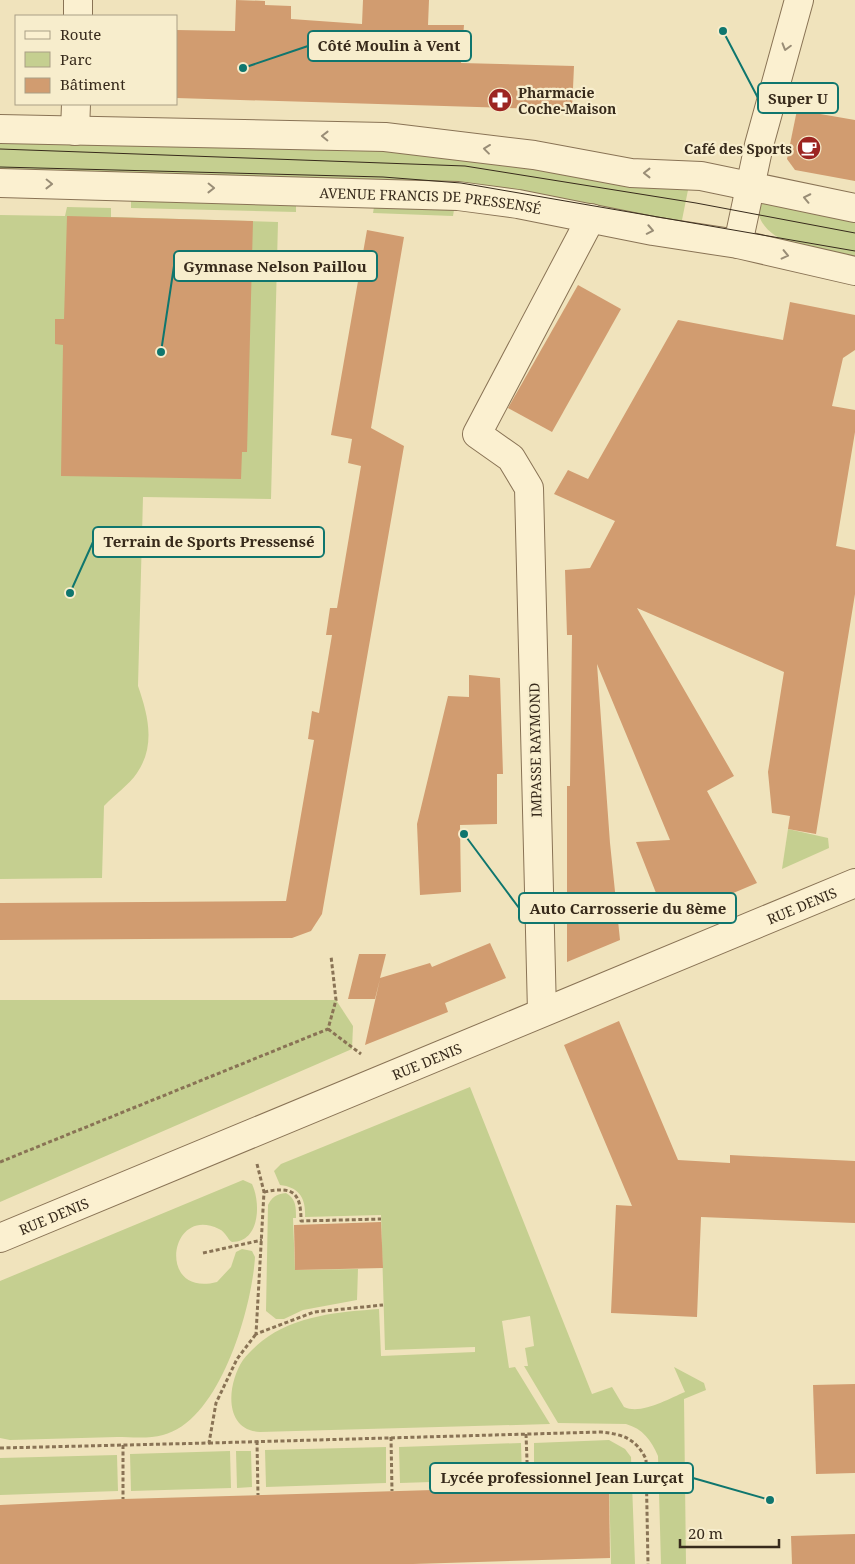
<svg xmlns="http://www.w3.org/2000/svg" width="855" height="1564" viewBox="0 0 855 1564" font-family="'Noto Serif',serif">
<rect width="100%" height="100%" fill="#f0e3bc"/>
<!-- green -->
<g fill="#c5cf90">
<polygon points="0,142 254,149 355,149 450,155 689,185 681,225 0,172"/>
<polygon points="131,201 296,206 296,212 131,208"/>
<path d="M768,201L855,218V260C827,254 763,246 758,211L762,204Z"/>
<path d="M67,207L111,208V217L278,222L271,499L143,497L138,686C148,715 156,745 137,773C129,785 114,795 104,806L102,878L0,879V215L65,216Z"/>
<polygon points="374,207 454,210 453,216 373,213"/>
<polygon points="788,829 828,838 829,848 782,869"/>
<polygon points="0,1000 336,1000 353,1026 352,1049 0,1202"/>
<path d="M470,1087L592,1394L612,1387L624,1407C641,1415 668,1399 685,1392L674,1367L704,1383L706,1390L684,1399L686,1564H661L658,1456C651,1440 643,1429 626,1424L558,1423L524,1366H528L525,1348L534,1346L530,1316L502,1321L509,1368L515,1367L550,1424L260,1432C223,1430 227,1384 243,1360C248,1353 256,1346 262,1341C295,1315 340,1312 379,1309L381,1356L475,1352V1347L385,1350L381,1215L305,1217C306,1198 299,1187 280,1185L274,1171L281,1164Z"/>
<path d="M243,1180L252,1184C261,1203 260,1242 232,1242C227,1239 226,1232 219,1229C169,1204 156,1298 217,1282L231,1267L236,1252L242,1249L252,1251L255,1257C252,1308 220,1421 163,1435C149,1439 131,1437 117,1437C81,1438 46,1439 10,1440L0,1438V1281Z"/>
<path d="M286,1193C296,1199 296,1206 296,1218H293L295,1270L358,1269L357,1300L303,1310L284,1319H276L266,1311L268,1205C272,1197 276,1194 286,1193Z"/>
<polygon points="609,1440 625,1449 631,1457 635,1564 611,1564 609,1477 534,1479 534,1443"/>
<polygon points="521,1443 522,1479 400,1483 399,1447"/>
<polygon points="386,1447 386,1483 266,1487 265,1450"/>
<polygon points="230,1451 231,1488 131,1491 130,1454"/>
<polygon points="236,1451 251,1451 252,1487 237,1488"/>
<polygon points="117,1455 118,1491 0,1495 0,1458"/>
</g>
<!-- building -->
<g fill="#d19c70">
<polygon points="236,0 265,1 265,5 291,6 291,19 362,24 363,0 429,0 428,25 464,25 461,63 574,66 572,110 176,98 176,30 235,31"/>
<polygon points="797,110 855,120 855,181 795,170 787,159"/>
<polygon points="67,216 253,221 247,452 242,452 241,479 61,476 63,345 55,344 55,319 64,319"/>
<polygon points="367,230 404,237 371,428 404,446 322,914 311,931 292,938 0,940 0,903 286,901 314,740 308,739 312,711 319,713 332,635 326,635 330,608 337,608 361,466 348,463 352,439 331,435"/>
<polygon points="578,285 621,309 552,432 508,408"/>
<polygon points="790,302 855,315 855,350 843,358 832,406 855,410 855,432 836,546 855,550 855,594 816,834 788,829 790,816 772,813 768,772 784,672 637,608 734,776 707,791 757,883 667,921 636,842 670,840 597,664 610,843 620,940 567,962 567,786 570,786 572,635 567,635 565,570 590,568 615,521 554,494 568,470 588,479 678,320 783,340"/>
<polygon points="469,675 500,678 503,774 497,774 497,824 460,825 461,892 420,895 417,824 448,696 469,697"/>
<polygon points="490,943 506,978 445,1003 448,1012 365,1045 380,979 375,999 348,999 359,954 386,954 380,978 430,963 432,967"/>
<polygon points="619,1021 678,1160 730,1163 730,1155 855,1161 855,1223 701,1217 697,1317 611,1313 616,1205 632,1206 564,1045"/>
<polygon points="381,1222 383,1268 295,1270 294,1225"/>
<polygon points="855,1384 855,1473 816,1474 813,1385"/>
<polygon points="609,1485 610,1558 413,1564 0,1564 0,1505 123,1499"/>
<polygon points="855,1534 855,1564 792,1564 791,1536"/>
</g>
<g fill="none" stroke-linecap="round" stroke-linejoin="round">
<!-- minor casing -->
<g stroke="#897355" stroke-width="30">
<g id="minor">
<polyline points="78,16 78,0"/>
<polyline points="0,129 385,137 534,155 631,173 701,176 855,208"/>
<polyline points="75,131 76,104"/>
<path id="s1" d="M0,183L458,196L518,204L653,231L738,244L855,271"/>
<polyline points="738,244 759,145 799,0"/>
<polyline points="542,1012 529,488 511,458 477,434 591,218"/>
<path id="s2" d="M0,1238L855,883"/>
</g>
</g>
<!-- path -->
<g stroke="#897355" stroke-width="3" stroke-dasharray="4 2.5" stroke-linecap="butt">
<polyline points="328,1029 361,1054"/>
<polyline points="0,1162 328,1029 336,1000 331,956"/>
<polyline points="257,1164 264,1192 256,1334 314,1312 383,1305"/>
<path d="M264,1192C293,1186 301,1192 301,1221L381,1219"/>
<polyline points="203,1253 262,1240"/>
<polyline points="526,1434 528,1487"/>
<polyline points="391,1437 392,1491"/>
<polyline points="257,1441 258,1495"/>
<path d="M209,1443L601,1432C623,1434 636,1439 646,1459L648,1564"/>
<polyline points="123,1445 123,1499"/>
<polyline points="0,1448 209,1443 216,1403 237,1359 256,1334"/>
</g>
<!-- minor -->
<use href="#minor" stroke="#fbf0d0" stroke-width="28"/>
<!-- tram -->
<g stroke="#372a1b" stroke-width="1">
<polyline points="0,149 465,166 696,203 855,233"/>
<polyline points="0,167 383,177 461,183 855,251"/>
</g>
</g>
<!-- one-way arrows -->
<defs><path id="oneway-chevron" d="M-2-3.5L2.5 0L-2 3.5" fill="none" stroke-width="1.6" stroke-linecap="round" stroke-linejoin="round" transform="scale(1.25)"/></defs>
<g stroke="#998d76">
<use href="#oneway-chevron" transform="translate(786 47) rotate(106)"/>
<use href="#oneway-chevron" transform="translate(325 136) rotate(-179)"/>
<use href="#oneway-chevron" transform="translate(487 149) rotate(-173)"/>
<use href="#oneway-chevron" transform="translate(647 173) rotate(-180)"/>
<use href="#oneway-chevron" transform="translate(49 184) rotate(1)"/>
<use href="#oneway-chevron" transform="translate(211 188) rotate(1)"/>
<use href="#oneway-chevron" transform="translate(807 198) rotate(-168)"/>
<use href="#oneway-chevron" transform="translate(650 230) rotate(11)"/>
<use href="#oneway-chevron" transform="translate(785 255) rotate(13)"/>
</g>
<!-- icons -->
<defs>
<g id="pharmacy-disc" transform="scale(1.25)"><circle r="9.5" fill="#9c2521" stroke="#f7edcc"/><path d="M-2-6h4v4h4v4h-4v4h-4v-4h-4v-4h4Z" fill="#fff"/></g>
<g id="cafe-disc" transform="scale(1.25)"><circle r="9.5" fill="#9c2521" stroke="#f7edcc"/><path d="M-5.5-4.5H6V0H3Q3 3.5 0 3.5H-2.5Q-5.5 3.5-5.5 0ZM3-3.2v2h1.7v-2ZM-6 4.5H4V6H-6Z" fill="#fff"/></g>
</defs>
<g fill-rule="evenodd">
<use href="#pharmacy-disc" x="500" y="100"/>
<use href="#cafe-disc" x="809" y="148"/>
</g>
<g text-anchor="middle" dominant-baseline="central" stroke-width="4.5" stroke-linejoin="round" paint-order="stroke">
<!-- poi labels -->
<g font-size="14" font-weight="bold" fill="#372a1b" stroke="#f7edcc" text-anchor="start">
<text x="518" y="92">Pharmacie<tspan x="518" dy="16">Coche-Maison</tspan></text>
<text x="792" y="148" text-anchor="end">Café des Sports</text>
</g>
<!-- street labels -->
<g font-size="14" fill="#372a1b" stroke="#f7edcc">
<text stroke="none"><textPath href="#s1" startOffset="431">AVENUE FRANCIS DE PRESSENSÉ</textPath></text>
<text transform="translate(535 750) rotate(-91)">IMPASSE RAYMOND</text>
<text stroke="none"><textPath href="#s2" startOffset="868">RUE DENIS</textPath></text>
<text stroke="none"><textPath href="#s2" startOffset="462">RUE DENIS</textPath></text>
<text stroke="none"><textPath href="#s2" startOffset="58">RUE DENIS</textPath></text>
</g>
</g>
<!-- callouts -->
<path fill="none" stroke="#0f766e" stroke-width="2" d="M243 68L308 46M723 31L758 98M161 352L174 266M70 593L93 542M464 834L519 908M770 1500L693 1478"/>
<g fill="#0f766e" stroke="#f7edcc" stroke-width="2">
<circle cx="243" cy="68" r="5"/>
<circle cx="723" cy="31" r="5"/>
<circle cx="161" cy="352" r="5"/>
<circle cx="70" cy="593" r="5"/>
<circle cx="464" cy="834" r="5"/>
<circle cx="770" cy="1500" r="5"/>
</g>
<g fill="#f7edcc" stroke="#0f766e" stroke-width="2">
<rect x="308" y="31" width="163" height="30" rx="5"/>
<rect x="758" y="83" width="80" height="30" rx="5"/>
<rect x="174" y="251" width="203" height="30" rx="5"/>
<rect x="93" y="527" width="231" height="30" rx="5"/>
<rect x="519" y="893" width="217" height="30" rx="5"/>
<rect x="430" y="1463" width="263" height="30" rx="5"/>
</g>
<g font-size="15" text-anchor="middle" font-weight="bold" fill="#372a1b">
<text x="389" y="51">Côté Moulin à Vent</text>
<text x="798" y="104">Super U</text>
<text x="275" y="272">Gymnase Nelson Paillou</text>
<text x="209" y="547">Terrain de Sports Pressensé</text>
<text x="628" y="914">Auto Carrosserie du 8ème</text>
<text x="562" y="1483">Lycée professionnel Jean Lurçat</text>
</g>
<!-- legend -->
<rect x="15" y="15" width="162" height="90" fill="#f7edcc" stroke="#aa9f85"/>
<rect x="25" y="31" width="25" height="8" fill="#fbf0d0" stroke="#aa9f85"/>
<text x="60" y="40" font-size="15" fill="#372a1b">Route</text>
<rect x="25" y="52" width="25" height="15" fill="#c5cf90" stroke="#aa9f85"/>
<text x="60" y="65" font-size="15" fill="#372a1b">Parc</text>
<rect x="25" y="78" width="25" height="15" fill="#d19c70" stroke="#aa9f85"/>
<text x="60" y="90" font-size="15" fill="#372a1b">Bâtiment</text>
<!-- scale -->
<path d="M680 1539v8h99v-8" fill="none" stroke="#372a1b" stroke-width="2.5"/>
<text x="688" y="1539" font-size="15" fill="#372a1b" stroke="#f7edcc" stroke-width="4" paint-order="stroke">20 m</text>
</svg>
